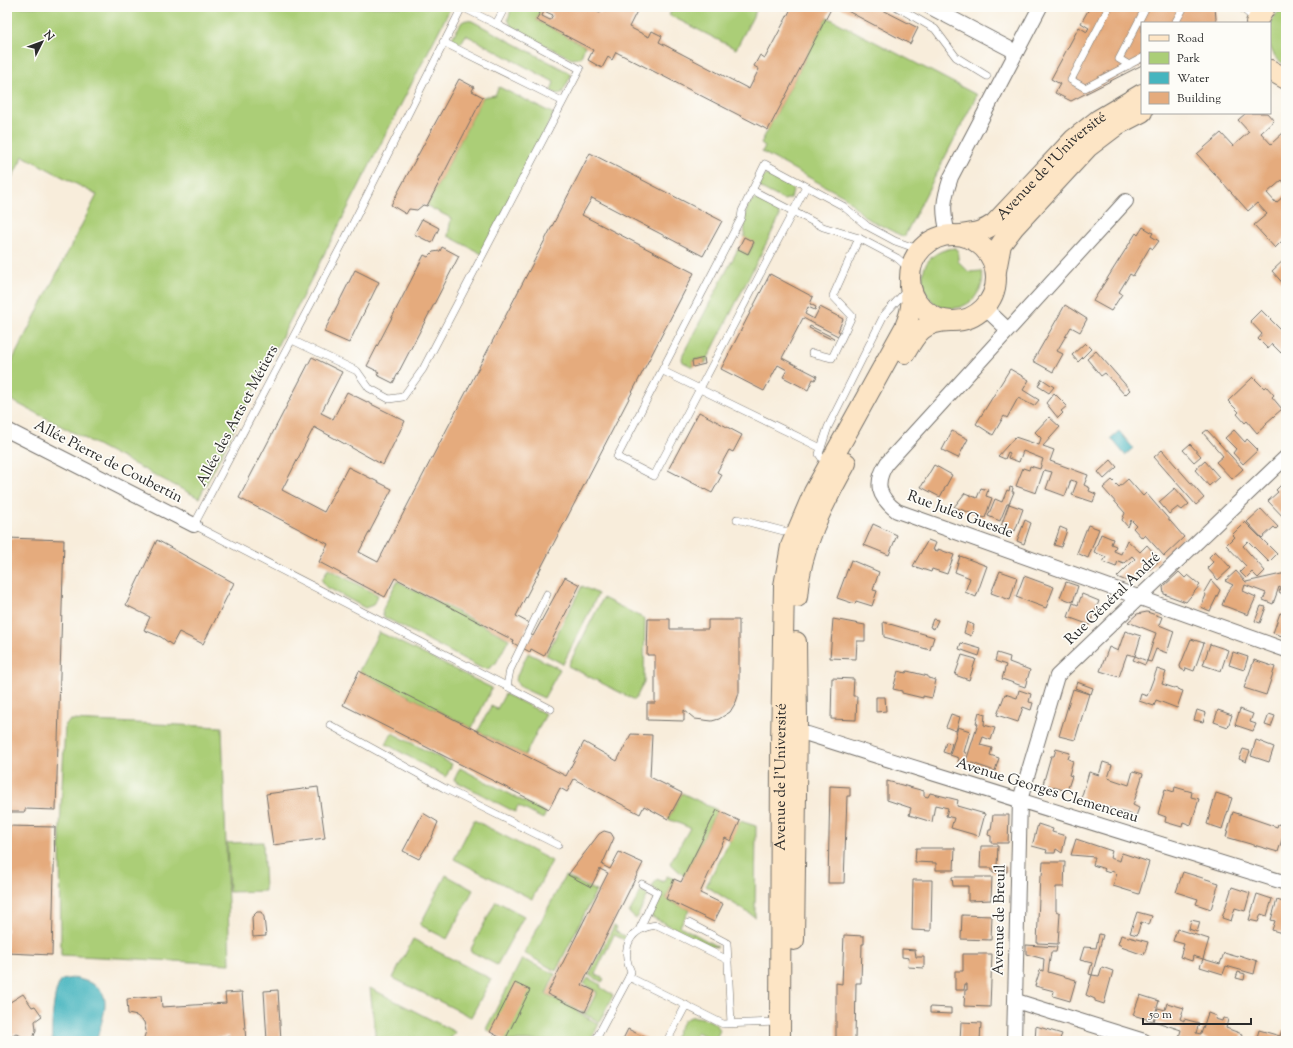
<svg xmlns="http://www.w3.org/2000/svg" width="1293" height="1048" viewBox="0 0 1293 1048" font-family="'Sorts Mill Goudy',serif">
<rect width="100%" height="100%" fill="#fdfcf7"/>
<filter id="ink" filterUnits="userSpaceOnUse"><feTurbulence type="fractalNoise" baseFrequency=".025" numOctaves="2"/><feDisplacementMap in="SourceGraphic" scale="8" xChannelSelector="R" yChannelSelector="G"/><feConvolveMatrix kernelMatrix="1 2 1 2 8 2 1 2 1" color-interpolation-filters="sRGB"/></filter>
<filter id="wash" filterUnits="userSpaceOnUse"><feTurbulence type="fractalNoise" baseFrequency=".012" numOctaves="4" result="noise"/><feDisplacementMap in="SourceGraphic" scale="16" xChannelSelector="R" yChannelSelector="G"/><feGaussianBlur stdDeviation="0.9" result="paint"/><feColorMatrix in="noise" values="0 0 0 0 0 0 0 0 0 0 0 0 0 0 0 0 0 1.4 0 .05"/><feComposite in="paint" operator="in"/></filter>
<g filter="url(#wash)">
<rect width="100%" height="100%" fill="#f8eddb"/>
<!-- green -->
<g fill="#abce77" stroke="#6b7c51">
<polygon points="7,7 451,7 199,498 7,398 7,371 97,195 23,156 7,188"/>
<polygon points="512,7 543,7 536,20 585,46 581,57 572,59 512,28 508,19"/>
<polygon points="673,7 758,7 736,49 669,15"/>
<path d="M1286,7V65C1263,55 1263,17 1286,7Z"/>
<polygon points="827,17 977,95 904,237 866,218 845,197 762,152 765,146 761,143"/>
<polygon points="466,20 472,21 568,72 571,76 562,93 557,94 551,91 554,82 466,35 461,43 458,43 452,38 462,22"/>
<polygon points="499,87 554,114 482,254 448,236 451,218 427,206 483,97 495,95"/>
<path d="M766,175C777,176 787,182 793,191L791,198L784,200L761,188L759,184L760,179Z"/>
<path d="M756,199L777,210L779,213V218L705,364L704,358L692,361L693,367L683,362L682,359L683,354L738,249L748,254L754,243L744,237C746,222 742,215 751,201Z"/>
<path d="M954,248L958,250V261L969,272L981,271C985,277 981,289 977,294C974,300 967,305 960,307C921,319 903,254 954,248Z"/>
<polygon points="328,569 378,595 373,605 365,608 325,586 322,580"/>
<polygon points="397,581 509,639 496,663 488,669 481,668 384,617 382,611"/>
<polygon points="582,586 598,594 563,664 546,655"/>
<polygon points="603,598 645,619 644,682 635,700 568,666"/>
<polygon points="379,632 492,688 472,728 359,671"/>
<polygon points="528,653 560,669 544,698 520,687 515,680"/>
<polygon points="505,694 546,714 525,755 478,731 491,706 497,709"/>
<polygon points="71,720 222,727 230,964 61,955 60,828 65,725"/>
<polygon points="392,733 452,764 446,777 386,744"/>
<polygon points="460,768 546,813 543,819 518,806 515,812 454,780"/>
<polygon points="682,793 717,810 684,876 670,863 690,828 668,819"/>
<polygon points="474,820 552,861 532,899 454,859"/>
<polygon points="740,821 756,826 755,917 706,886"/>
<polygon points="263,842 265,891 229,892 227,843"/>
<polygon points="446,875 473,890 447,939 420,925"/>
<polygon points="565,876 596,891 556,971 524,953"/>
<polygon points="667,876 674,879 666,899 689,910 680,926 718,947 710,946 648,915 659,892 652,887 657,879 663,882"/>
<polygon points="641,891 648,895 636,919 629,913"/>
<polygon points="496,901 524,916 497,965 470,951"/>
<polygon points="614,926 617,928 615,931 626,937 625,940 614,935 595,974 604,979 602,982 589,975"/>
<polygon points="413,939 491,979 471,1017 393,978"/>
<polygon points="522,959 555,974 546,994 578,1010 578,1013 599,1024 590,1041 509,1041 486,1029"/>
<polygon points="588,978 601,985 600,987 613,995 600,1022 580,1012 586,1013 597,992 584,984"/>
<polygon points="370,988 455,1032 449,1041 376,1041"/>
<path d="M691,1017C701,1016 716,1021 720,1030L715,1041L697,1032L694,1038L699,1041H672L684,1020Z"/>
</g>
<!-- water -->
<g fill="#46b5bf" stroke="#387075">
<polygon points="1119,431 1133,448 1125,455 1111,438"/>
<path d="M73,978C117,986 106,1007 96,1041H52C51,1029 53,987 62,980Z"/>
</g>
<g id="blocks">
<!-- building -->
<g fill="#e5ab7d" fill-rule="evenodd">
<path d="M543,7H588L600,13L604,7H639L629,27L649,37L652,31L662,36L659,42L749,89L759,69L754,66L760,55L765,58L792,7H832L768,130L616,52L612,60L608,57L602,68L588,60L593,50L536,20ZM544,11L553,15L550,20L542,16Z"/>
<polygon points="840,7 877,7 918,28 910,44"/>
<polygon points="1090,7 1215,7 1216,19 1214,23 1142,23 1142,65 1071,101 1055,93 1060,84 1051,79 1079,27 1087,32 1088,29 1089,28 1081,23"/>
<polygon points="459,79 474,87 472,91 483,97 427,206 423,205 417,210 409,209 406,214 391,205"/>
<polygon points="1246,113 1267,113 1274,121 1261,133 1271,144 1284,132 1286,134 1286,185 1282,180 1267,193 1276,203 1286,194 1286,237 1275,248 1254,225 1267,214 1257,203 1248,211 1197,154 1221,133 1233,146 1249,132 1238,120"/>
<polygon points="590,153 722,221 703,256 592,198 582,215 694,273 516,616 529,623 525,631 533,636 565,577 580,585 544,656 531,649 530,652 513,643 514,640 505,636 395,578 385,597 319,562 328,544 239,498 312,357 342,372 321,413 333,419 347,392 405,421 383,465 314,427 282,490 324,512 348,467 392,489 359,552 378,562"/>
<polygon points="422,219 439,228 432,243 414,234"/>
<polygon points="1143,227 1153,233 1151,236 1159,241 1153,249 1150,247 1133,276 1130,274 1119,292 1122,294 1111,311 1093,301 1136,233 1138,235"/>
<polygon points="744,237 754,242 748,254 738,249"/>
<polygon points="442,247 459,256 393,383 377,375 379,372 367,366 424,255 428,257 433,252 440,251"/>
<polygon points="1286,258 1286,287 1272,271"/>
<polygon points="355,270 379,282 349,343 324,332"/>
<polygon points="770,274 813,297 810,304 816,307 815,310 808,307 805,314 814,319 820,307 843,319 838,331 840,332 838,336 803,318 782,358 817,376 815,380 813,379 808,390 783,377 787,370 778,365 764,391 721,369"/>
<polygon points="1065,305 1087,319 1080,332 1071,327 1057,351 1063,354 1053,372 1033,361"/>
<polygon points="1261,310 1284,333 1286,331 1286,348 1281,353 1272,344 1268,349 1258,339 1262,334 1250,321"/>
<polygon points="810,326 834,338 833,340 809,328"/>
<polygon points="1085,343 1091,349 1078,362 1072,355"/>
<polygon points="1096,351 1130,390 1125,395 1105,373 1101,376 1087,359"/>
<polygon points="704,358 705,364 693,367 692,361"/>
<polygon points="1010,369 1029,380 1023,390 1039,400 1034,406 1018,398 1007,418 1004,416 993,435 976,424"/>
<polygon points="1253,377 1264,388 1266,386 1274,395 1272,397 1282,409 1266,423 1267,424 1257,433 1247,421 1245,423 1237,414 1239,412 1228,401"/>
<polygon points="1042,379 1054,387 1049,393 1038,386"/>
<polygon points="1054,393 1067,406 1061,411 1063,413 1058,418 1046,403"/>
<polygon points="699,412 742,435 733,452 729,450 717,472 722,475 712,493 668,470"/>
<polygon points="1049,417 1060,427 1043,446 1054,450 1050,461 1088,475 1084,485 1090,488 1089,491 1096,494 1093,502 1072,495 1077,482 1071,480 1065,496 1046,489 1052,472 1044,470 1036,493 1016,486 1023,468 1029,470 1030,466 1040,469 1043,459 1023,451 1019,462 1008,458 1010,453 1008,452 1005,459 998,456 1015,437 1039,445 1041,438 1035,432"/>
<polygon points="1207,430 1243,469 1232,479 1216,462 1223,456 1203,433"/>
<polygon points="1234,430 1245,442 1247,439 1258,450 1243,464 1233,453 1236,449 1225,438"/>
<polygon points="952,431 968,439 958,458 942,450"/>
<polygon points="1190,444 1201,456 1194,462 1183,450"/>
<polygon points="1162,450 1204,498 1196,505 1154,457"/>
<polygon points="1111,460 1117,467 1104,479 1098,472"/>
<polygon points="1205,461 1219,477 1209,486 1195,470"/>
<polygon points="934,465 952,475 940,497 921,487"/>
<polygon points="1128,479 1143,496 1146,493 1184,537 1164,556 1145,535 1142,538 1133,528 1136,525 1131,520 1128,527 1122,520 1125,513 1103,488 1112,480 1119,487"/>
<polygon points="1286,480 1286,520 1268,501 1278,492 1276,490"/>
<polygon points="1010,487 1013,488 1012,492 1014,492 1009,504 1023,509 1015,531 1001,526 1009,504 1007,504 1000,521 988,516 995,499 1002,502 1007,490 1009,491"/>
<polygon points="981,488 988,490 986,496 992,498 985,518 954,507 965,493 977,498"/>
<polygon points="1175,488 1189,504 1182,510 1178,507 1169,514 1159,502"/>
<polygon points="1261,509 1278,527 1276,529 1274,527 1262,538 1247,522"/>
<polygon points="1025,520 1031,523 1024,544 1017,541"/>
<polygon points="1245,522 1277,554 1269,562 1248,541 1243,546 1265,571 1258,578 1252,572 1246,578 1240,572 1246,566 1226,545 1234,537 1232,535"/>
<polygon points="873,524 897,535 889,555 864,545"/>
<polygon points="1088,525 1099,529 1088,558 1077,553"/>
<polygon points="1060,527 1067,530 1061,547 1054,545"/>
<polygon points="1101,534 1113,539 1111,544 1116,546 1114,551 1121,554 1127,540 1140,552 1147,545 1160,560 1140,579 1129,582 1117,577 1135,559 1132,556 1124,563 1118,561 1116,567 1103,562 1106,557 1094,552"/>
<polygon points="7,538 64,540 56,810 25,809 25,812 7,812"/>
<polygon points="157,540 234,583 203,644 179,632 172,645 161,637 144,630 150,617 126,605"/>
<polygon points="928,540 936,543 933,550 938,551 938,549 954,555 947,574 932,569 931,572 913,566"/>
<polygon points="1215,551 1231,568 1218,580 1207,568 1213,562 1209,557"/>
<polygon points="960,556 987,566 976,597 965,592 970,578 955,572"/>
<polygon points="851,560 879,572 873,590 877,591 872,606 856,601 855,604 837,598"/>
<polygon points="1000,571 1017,577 1010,600 991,593"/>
<polygon points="1236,571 1246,582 1286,573 1286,596 1279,592 1281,588 1279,587 1273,604 1263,600 1266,593 1245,585 1243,591 1256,597 1248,615 1222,605 1227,592 1233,585 1225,581"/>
<polygon points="1179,572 1185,578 1188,575 1200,585 1186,602 1164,594 1163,587"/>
<polygon points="1024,576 1054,587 1046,608 1016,597"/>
<polygon points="1211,580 1220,590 1210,611 1201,607 1206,595 1204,592"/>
<polygon points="1066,582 1078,586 1073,602 1060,597"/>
<polygon points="1082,594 1099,601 1090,625 1068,617 1073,603 1078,605"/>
<polygon points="1261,606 1266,607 1260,623 1255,621"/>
<polygon points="1147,612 1162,617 1159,625 1174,631 1167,653 1156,649 1151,662 1147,661 1156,633 1128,622 1137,614"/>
<polygon points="1280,613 1286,615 1286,625 1282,636 1273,633"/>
<polygon points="648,619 670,619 670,629 708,629 708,620 739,620 739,693 736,702 730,712 719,719 712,721 695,719 684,710 684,721 647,720 647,703 655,703 655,655 647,655"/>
<polygon points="833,619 865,625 865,641 857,641 856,659 830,658"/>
<polygon points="933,619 938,620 934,629 930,627"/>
<polygon points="883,622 934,637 930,650 884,637"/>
<polygon points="967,622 974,625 971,636 964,633"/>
<polygon points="1125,631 1141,636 1135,656 1147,661 1145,665 1133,660 1135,656 1127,654 1119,677 1100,671 1109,647 1118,651"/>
<polygon points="1191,639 1204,643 1194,671 1186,668 1185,671 1181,669 1180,666"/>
<polygon points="961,643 981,649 979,656 959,649"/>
<polygon points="1210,644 1228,650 1221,671 1203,665"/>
<polygon points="1233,652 1248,657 1244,670 1229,665"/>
<polygon points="997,653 1010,657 1009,662 1030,670 1025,687 1002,679 1006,665 995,661"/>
<polygon points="962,655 976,659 969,680 955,675"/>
<polygon points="1254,660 1275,667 1266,695 1244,688"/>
<polygon points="1157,669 1166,672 1162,684 1183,691 1177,708 1156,700 1154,706 1139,701 1141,694 1147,696"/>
<polygon points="359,671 566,776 584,742 617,761 631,734 652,735 650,777 682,793 668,819 644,806 640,814 574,779 567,792 560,788 549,809 343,705"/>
<polygon points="898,671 906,673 907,671 928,676 928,678 936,680 932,698 923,696 923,698 902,693 902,691 893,689"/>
<polygon points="832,678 854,679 853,696 857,696 856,720 831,719"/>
<polygon points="1077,682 1093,688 1091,694 1075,688"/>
<polygon points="1073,689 1089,694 1075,740 1059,736"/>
<polygon points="1019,690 1031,694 1029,702 1033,703 1031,710 1023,707 1018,722 997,715 1005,694 1017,698"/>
<polygon points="876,697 885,697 886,711 876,712"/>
<polygon points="1240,709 1253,714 1250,722 1256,724 1253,731 1235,725"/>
<polygon points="1197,710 1206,713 1203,722 1194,720"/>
<polygon points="1218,710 1232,715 1228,727 1214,722"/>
<polygon points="979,712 985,714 984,725 995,728 991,740 983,737 980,745 992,748 990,755 999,758 995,771 966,761 978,724 976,723"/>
<polygon points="951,714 960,717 956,731 946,727"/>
<polygon points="1269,714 1275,716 1271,727 1265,725"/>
<polygon points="958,727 970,731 964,752 966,753 963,763 958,762 959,758 950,755"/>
<polygon points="1256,740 1274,747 1269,762 1251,756"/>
<polygon points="946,742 952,743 949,754 943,752"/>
<polygon points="1056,749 1070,753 1068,759 1073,761 1069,775 1072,776 1067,791 1043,784 1051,756 1054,756"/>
<polygon points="1243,749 1250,751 1246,762 1239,759"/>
<polygon points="1103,762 1112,765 1108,778 1129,785 1133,771 1143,774 1133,805 1139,808 1136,816 1099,805 1099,807 1080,802 1089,772 1099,775"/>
<polygon points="887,781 924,791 924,796 928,797 930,793 958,800 957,806 985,814 979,836 951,828 954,818 946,816 948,808 935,805 932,822 909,815 911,808 887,800"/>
<polygon points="830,786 850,787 850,796 847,796 844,883 828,883"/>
<polygon points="318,787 325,838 273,845 266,794"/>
<polygon points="1175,787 1192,792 1191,797 1199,799 1191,825 1183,822 1182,827 1165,822 1166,817 1158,814 1165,789 1174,792"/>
<polygon points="1216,793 1232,798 1222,829 1207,824"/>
<polygon points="717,810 740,821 731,841 725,838 700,893 723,904 714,922 666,899 674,879 681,882"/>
<polygon points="1233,812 1277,827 1278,824 1286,827 1278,852 1226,837"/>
<polygon points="423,813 438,822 432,837 419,859 403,851"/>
<polygon points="993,815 1009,815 1008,843 991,843 991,836 988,835 989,830 991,830"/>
<polygon points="1038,824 1053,829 1052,832 1066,836 1062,853 1056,849 1055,853 1046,853 1047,850 1032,846"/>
<polygon points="7,826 55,827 52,955 7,953"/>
<polygon points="604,831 611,833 614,838 602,865 610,869 619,852 643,863 582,985 595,991 585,1012 547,994 608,873 600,869 591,887 568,875 599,834"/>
<polygon points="1076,839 1112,851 1110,858 1120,861 1122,853 1149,862 1139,894 1113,886 1117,873 1111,871 1110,873 1104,871 1105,869 1093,865 1095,857 1071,855"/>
<polygon points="981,846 998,846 997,866 1007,866 1007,872 992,872 992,868 980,868"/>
<polygon points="916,848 955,848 954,870 936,870 936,863 915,862"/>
<polygon points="1043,862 1065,862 1064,887 1056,887 1056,911 1060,913 1058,944 1037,943 1040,876 1042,876"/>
<polygon points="1183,872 1219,883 1211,909 1196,904 1198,899 1176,892"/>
<polygon points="952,877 992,877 991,900 968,901 968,886 953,886"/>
<polygon points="913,880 932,880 931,931 912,930"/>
<polygon points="1232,887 1250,893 1245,911 1235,908 1231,921 1222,918"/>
<polygon points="1257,894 1272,899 1267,916 1261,914 1258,922 1249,920"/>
<polygon points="1277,900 1286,903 1285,934 1272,930 1275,921 1271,920"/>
<polygon points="257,912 261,912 264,917 266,936 253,937 252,917"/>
<polygon points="1137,912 1152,916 1149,925 1141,922 1137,935 1130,933"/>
<polygon points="962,915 992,916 991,940 961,939"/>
<polygon points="1191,920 1200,922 1197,932 1189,929"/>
<polygon points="1177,929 1209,939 1203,959 1220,964 1224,953 1238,957 1239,955 1257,961 1254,974 1226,966 1223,974 1200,967 1203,959 1193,956 1192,961 1180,957 1184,944 1173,941"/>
<polygon points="1099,934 1103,935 1092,975 1089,974 1092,963 1080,960 1084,947 1096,948"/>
<polygon points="844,935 864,936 864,944 862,944 861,983 856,983 855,1041 836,1041 836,983 842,984"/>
<polygon points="1121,935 1148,942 1144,955 1121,947 1122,946 1118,944"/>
<polygon points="1026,945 1057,947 1056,952 1051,952 1048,972 1076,980 1070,1001 1053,996 1054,991 1035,986 1040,970 1043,971 1044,959 1026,954"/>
<polygon points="902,949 915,950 916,957 924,957 924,968 908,967 909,958 902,957"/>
<polygon points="963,954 992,954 990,1007 964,1006 965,990 967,990 967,984 965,984 964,990 955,990 955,971 963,971"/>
<polygon points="1102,967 1113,971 1104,1004 1095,1001 1095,999 1086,995 1092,975 1099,976"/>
<polygon points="1238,972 1245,974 1244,980 1236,978"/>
<polygon points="515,983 530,990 505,1040 490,1032"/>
<polygon points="278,990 281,1041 267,1041 264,991"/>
<polygon points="242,992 246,1041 229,1041 229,1036 213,1038 213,1041 181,1041 180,1039 143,1041 146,1031 144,1022 137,1016 128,1014 127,999 161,996 162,1007 226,1003 225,993"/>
<polygon points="23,994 32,1007 35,1006 42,1016 35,1021 36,1030 33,1039 24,1038 16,1033 9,1037 7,1034 7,1004"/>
<polygon points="1140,995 1159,1001 1153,1021 1133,1015"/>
<polygon points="1167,1003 1184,1008 1180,1019 1184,1021 1184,1019 1199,1023 1196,1033 1201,1034 1208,1013 1216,1016 1215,1019 1222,1021 1223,1018 1228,1019 1226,1028 1242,1034 1240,1041 1213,1041 1201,1037 1200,1041 1178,1041 1181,1030 1154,1021 1158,1008 1165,1010"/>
<polygon points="930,1007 951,1008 951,1014 930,1013"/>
<polygon points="961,1022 981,1023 980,1041 960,1041"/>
<polygon points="1036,1026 1062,1034 1059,1041 1035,1041"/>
<polygon points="628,1029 652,1041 622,1041"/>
<polygon points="1259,1030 1280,1036 1282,1030 1286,1031 1286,1041 1256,1041"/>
</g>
</g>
</g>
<g filter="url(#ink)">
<use href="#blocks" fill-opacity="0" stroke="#736f69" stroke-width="1"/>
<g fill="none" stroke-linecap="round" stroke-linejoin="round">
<!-- lane casing -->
<g stroke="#736f69" stroke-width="8">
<g id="lane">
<polyline points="462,7 345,239 194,525 551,709"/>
<polyline points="462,7 496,24"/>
<polyline points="897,7 935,29 956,57 987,76"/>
<polyline points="1109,7 1071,80 1085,88 1142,58"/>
<polyline points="1241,7 1256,20"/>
<polyline points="1175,23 1184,7"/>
<polyline points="443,42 562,101"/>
<polyline points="1129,65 1119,59 1146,7"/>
<polyline points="806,187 654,476 617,457 741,218 742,211 765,164 843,206 867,226 895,241 912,247 926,243"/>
<polyline points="752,190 823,227 859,238 897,258 904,264 910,273"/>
<polyline points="292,340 357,371 369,388 389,399 403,397 423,369 580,69 496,24 505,7"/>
<polyline points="812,353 832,358 852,316 833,296 859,238"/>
<polyline points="663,371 821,448"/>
<polyline points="828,464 823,460 819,454 828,427 884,315 907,290"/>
<polyline points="737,519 795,534"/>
<polyline points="507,686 510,670 547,594"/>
<polyline points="330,725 444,788 558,845"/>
<polyline points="689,923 727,943 731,1023"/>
<polyline points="639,930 657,892 642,884"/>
<path d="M629,977L631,972C620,947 630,928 657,925L728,960"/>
<polyline points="595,1041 629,977 723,1024 778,1022"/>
<polyline points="667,1041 686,1005"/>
</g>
</g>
<!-- street casing -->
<g stroke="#736f69" stroke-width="16">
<g id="street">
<polyline points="930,7 1016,52"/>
<path d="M1126,201L887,463C874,483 878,497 897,511L1286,650"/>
<path d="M948,234C942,210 943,201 951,177L1040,7"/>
<polyline points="985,308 1007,329"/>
<polyline points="7,430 194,525"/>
<polyline points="797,734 808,734 871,754 1286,883"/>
<polyline points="1016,1001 1144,1041"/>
<polyline points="1014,1041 1020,800 1057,676 1286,457"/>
</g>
</g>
<!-- secondary casing -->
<g stroke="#736f69" stroke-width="22">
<g id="secondary">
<polyline points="1256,23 1265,7"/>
<polyline points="1270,70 1286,79"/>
<circle cx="953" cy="278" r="43"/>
<path id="s1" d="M961,235C974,233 983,232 994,224L1074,139L1098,120L1142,94"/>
<polyline points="996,271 1001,244 1014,227 1088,147 1117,125 1142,112"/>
<path d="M905,353C917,332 923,322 950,321"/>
<path d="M797,597C800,548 823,504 846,463"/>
<polyline points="794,940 797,721 796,642"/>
<path id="s2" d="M780,1041L781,743L784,586L791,546L814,492L905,327C911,312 913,303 910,287"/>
</g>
</g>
<!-- lane -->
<use href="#lane" stroke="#fff" stroke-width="7"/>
<!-- street -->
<use href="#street" stroke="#fff" stroke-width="14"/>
<!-- secondary -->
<use href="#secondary" stroke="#fde5c5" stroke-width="20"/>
</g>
</g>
<g text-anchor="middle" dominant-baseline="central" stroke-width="3.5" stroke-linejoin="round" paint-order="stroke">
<!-- street labels -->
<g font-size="15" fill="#2b2b2b" stroke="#fdfcf7">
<text stroke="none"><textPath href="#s1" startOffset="117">Avenue de l'Université</textPath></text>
<text transform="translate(238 416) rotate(-62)">Allée des Arts et Métiers</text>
<text transform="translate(108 462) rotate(27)">Allée Pierre de Coubertin</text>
<text transform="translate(960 515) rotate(20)">Rue Jules Guesde</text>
<text transform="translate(1113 599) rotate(-44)">Rue Général André</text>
<text stroke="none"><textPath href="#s2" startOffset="264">Avenue de l'Université</textPath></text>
<text transform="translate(1047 791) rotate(17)">Avenue Georges Clemenceau</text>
<text transform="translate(1000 920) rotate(-89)">Avenue de Breuil</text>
</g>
</g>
<!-- margin -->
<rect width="1293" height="1048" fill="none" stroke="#fdfcf7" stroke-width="24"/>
<!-- legend -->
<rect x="1141" y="22" width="130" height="92" fill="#fdfcf7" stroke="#a9a8a5"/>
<rect x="1149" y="35" width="20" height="6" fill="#fde5c5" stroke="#a9a8a5"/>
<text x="1177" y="42" font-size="12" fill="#2b2b2b">Road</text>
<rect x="1149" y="52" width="20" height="12" fill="#abce77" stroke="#a9a8a5"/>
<text x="1177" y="62" font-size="12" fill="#2b2b2b">Park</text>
<rect x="1149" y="72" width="20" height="12" fill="#46b5bf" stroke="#a9a8a5"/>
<text x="1177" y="82" font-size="12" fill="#2b2b2b">Water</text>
<rect x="1149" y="92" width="20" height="12" fill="#e5ab7d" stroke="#a9a8a5"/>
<text x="1177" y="102" font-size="12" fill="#2b2b2b">Building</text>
<!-- north arrow -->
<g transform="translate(42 42) rotate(48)" stroke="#fdfcf7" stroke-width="3" paint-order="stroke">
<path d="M0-3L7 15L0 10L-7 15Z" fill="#2b2b2b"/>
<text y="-6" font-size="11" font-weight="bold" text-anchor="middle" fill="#2b2b2b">N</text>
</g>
<!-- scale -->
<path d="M1143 1018v6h108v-6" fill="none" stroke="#2b2b2b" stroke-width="2"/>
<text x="1149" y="1018" font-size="12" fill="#2b2b2b" stroke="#fdfcf7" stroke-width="3" paint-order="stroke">50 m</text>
</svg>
